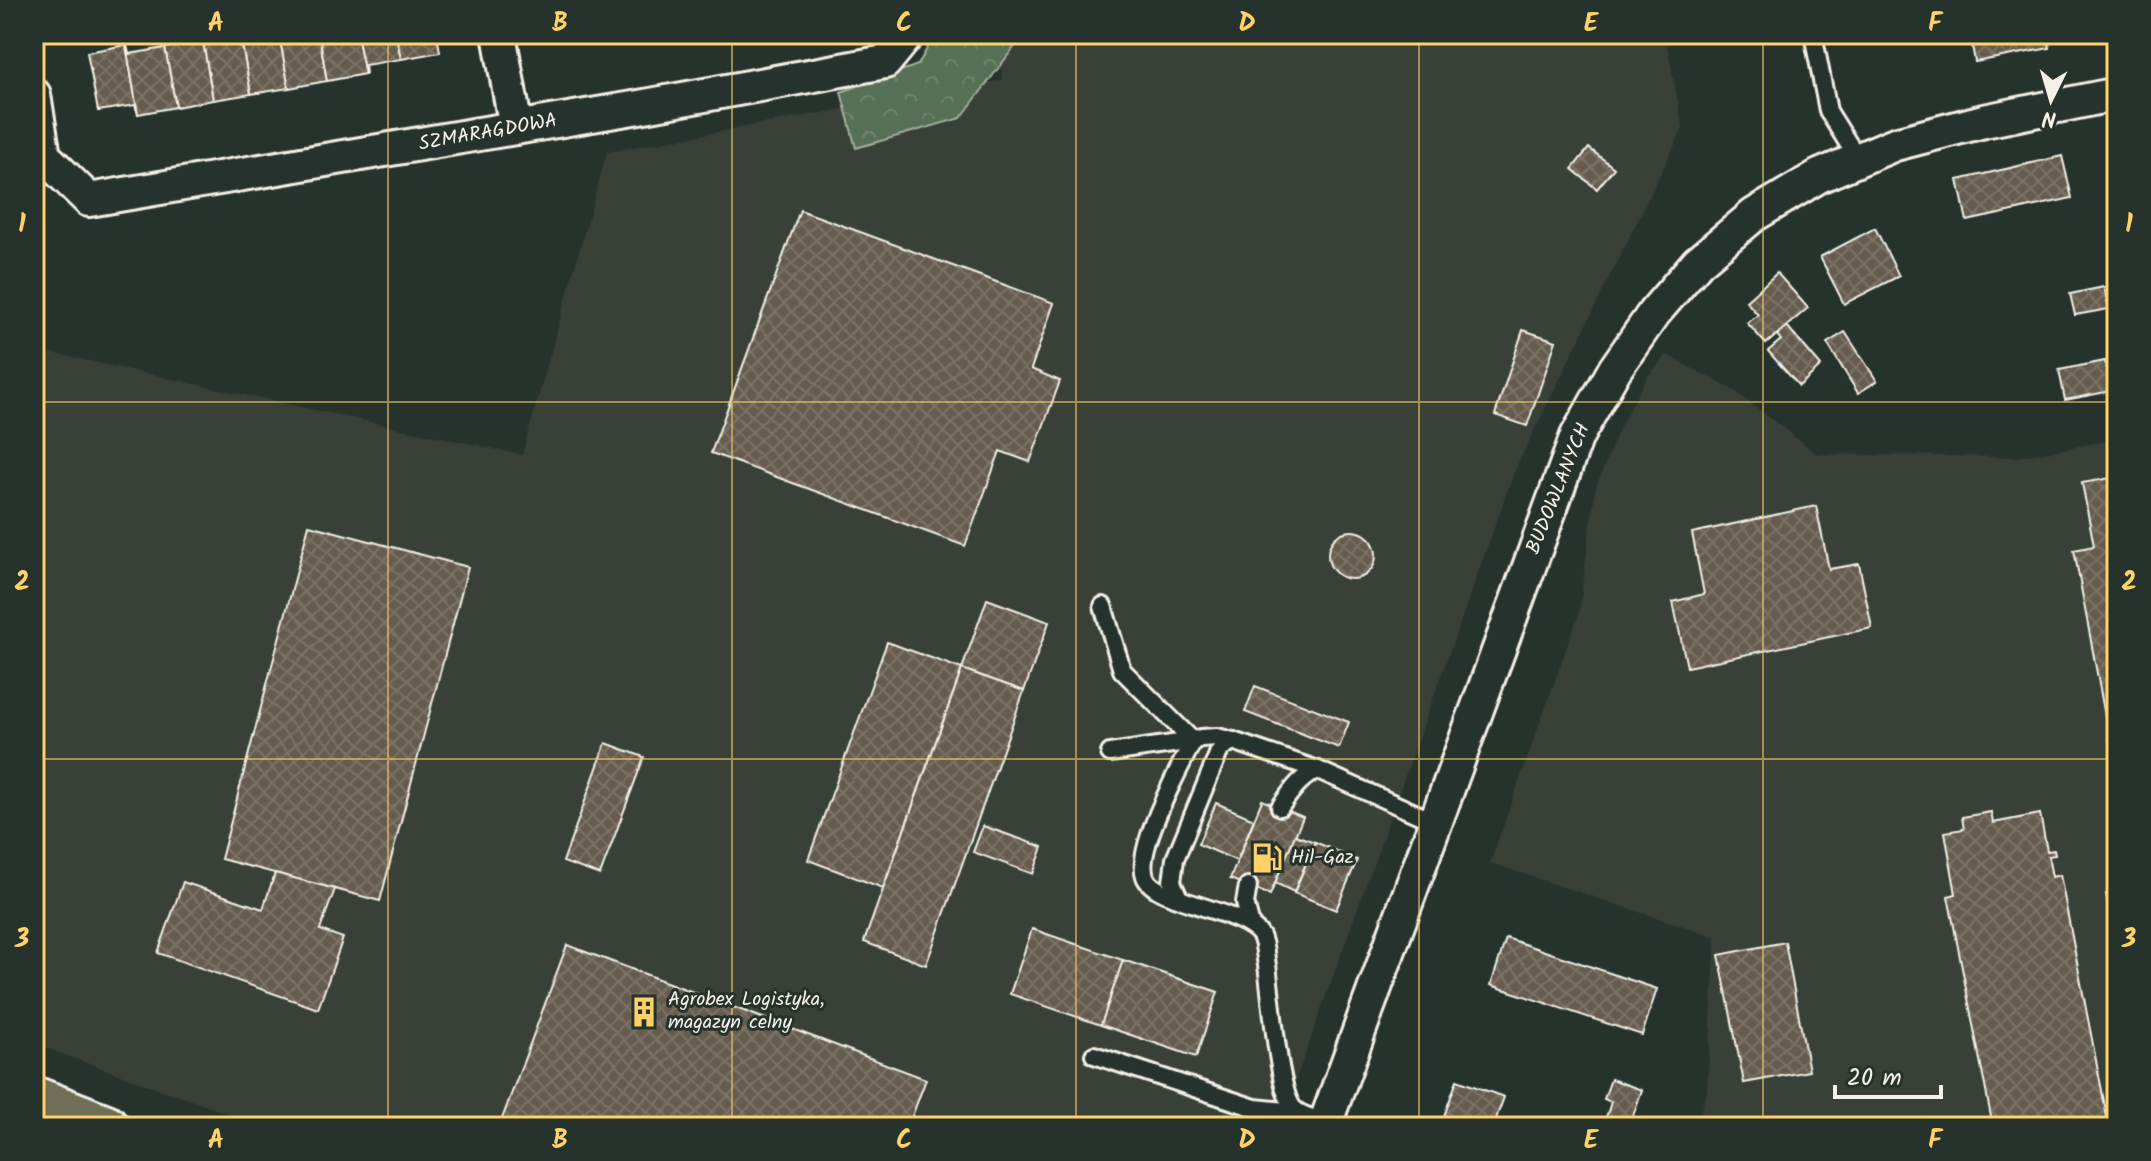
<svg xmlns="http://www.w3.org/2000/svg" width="2151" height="1161" viewBox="0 0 2151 1161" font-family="Kalam,sans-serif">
<defs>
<pattern id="park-crowns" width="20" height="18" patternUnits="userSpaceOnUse" patternTransform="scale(2)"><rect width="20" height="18" fill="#577055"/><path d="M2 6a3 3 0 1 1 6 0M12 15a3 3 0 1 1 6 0" fill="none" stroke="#70856d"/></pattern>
<pattern id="building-cross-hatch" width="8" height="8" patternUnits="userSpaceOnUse" patternTransform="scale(2)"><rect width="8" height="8" fill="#655b4f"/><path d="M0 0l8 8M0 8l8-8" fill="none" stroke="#7c7368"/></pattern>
</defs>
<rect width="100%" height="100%" fill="#26332d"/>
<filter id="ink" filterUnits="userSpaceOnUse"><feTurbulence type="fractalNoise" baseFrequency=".0125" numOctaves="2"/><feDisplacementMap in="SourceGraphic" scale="16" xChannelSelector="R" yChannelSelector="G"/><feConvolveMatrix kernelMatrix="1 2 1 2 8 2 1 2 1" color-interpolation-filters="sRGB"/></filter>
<g filter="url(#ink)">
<!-- built -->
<g fill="#393f37">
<polygon points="995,34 1665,34 1683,128 1515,470 1279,1127 265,1127 34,1044 34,349 522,455 607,152 1003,80"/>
<polygon points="1667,355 1735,391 1817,454 2017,457 2117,439 2117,932 2109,934 2117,977 2117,1127 1695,1127 1707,1092 1716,937 1490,863 1579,613 1595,490 1619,428 1647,377"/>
</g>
<!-- park -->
<polygon fill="url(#park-crowns)" stroke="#a6b09e" stroke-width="2" points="935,34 1024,34 961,118 856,148 841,92 918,65"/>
<!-- building -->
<g fill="url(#building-cross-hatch)" stroke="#f4f1e8" stroke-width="2">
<polygon points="246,34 279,34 289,88 251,94 240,35"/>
<polygon points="279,34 319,34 327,81 289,88"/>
<polygon points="319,34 357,34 365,74 327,81"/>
<polygon points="357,34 396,34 401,59 365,65 366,74 365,74"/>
<polygon points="396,34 437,34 440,52 401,59"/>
<polygon points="1889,34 1917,34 1918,38 1891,44"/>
<polygon points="1970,34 2047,34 2050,48 1975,62"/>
<polygon points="240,35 251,94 213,100 203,42"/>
<polygon points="203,42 213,100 176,107 165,48"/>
<polygon points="126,45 138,114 135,105 98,111 87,52"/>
<polygon points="126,45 127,45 129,54 165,48 176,107 138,114"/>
<polygon points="1589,148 1614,168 1597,189 1572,169"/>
<polygon points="2062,156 2072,198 1967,221 1958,180"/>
<polygon points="800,210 1054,303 1031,369 1060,381 1030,462 1000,451 965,546 711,453"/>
<polygon points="1875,228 1899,276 1844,304 1820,257"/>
<polygon points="1777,273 1808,308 1766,344 1747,323 1758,315 1746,301"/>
<polygon points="2104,287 2109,309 2075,315 2070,294"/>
<polygon points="1787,326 1821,366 1799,386 1768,351 1781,340 1777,335"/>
<polygon points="1523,330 1556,341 1527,426 1495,415"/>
<polygon points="1845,332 1877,381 1858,393 1827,343"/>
<polygon points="2105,361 2111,391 2065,400 2059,370"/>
<polygon points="2117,477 2117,741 2110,743 2074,550 2094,546 2082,483"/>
<polygon points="1816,506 1829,569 1859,564 1872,628 1687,667 1673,602 1704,594 1692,533"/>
<polygon points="309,525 468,567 380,901 221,859"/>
<circle cx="1352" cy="555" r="24"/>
<polygon points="987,599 1049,622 1024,691 962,669"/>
<polygon points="887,642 962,669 883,888 808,860"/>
<polygon points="962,669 1024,691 926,965 864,942"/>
<polygon points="1255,686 1349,722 1339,748 1245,712"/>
<polygon points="606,743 644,757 600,875 563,862"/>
<polygon points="1262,800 1303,817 1270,895 1230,879"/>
<polygon points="1216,803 1254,819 1237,861 1198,844"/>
<polygon points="1991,812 1993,823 2040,814 2047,851 2054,850 2055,855 2048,856 2052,877 2060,875 2109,1127 1993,1127 1948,896 1956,894 1945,832 1964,829 1962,817"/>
<polygon points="983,826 1043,847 1033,874 973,852"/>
<polygon points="1295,835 1315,842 1294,892 1275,883"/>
<polygon points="1315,842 1357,860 1336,910 1294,893"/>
<polygon points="275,873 335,889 320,930 343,938 318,1009 158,953 183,882 263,909"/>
<polygon points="2117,892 2117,924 2112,925 2106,894"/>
<polygon points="1032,929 1123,960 1101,1025 1010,994"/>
<polygon points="1506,938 1657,989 1642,1035 1491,985"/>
<polygon points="1785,942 1809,1071 1744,1083 1719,955"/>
<polygon points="567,945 926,1079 908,1127 499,1127"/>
<polygon points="1123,960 1218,992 1196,1057 1101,1025"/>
<polygon points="1611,1079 1642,1090 1629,1127 1603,1127 1611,1102 1604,1099"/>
<polygon points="1457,1080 1504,1097 1493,1127 1440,1127"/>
</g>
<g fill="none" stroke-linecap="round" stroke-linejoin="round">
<!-- lane casing -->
<g stroke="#f4f1e8" stroke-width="22">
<g id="lane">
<polyline points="1813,34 1828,111 1858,159"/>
<polyline points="1103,606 1122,670 1193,741"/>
<polyline points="1110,753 1193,741"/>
<path d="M1280,807C1291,792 1300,777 1318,770"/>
<polyline points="1248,886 1245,903 1251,926"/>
<polyline points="1179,898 1172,882 1175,859 1219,752 1223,747 1233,741"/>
<polyline points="1094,1055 1255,1108 1296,1112"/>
<path d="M1326,1122C1316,1119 1300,1116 1293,1108C1278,1090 1271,993 1267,965C1265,956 1265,944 1261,936C1245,909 1153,903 1145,876C1135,849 1179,769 1193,741L1201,738L1217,737L1233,741L1318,770L1435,822"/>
</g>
</g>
<!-- street casing -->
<g stroke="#f4f1e8" stroke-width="38">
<g id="street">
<polyline points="499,34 516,128"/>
<polyline points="34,95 44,156 89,200 639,107 885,62 908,34"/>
<polyline points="1324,1127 1577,436 1615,369 1654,313 1698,262 1754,215 1819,176 1895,144 1984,121 2117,94"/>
</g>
</g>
<!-- primary casing -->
<g stroke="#f4f1e8" stroke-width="50">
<polyline id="primary" points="34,1099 106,1127"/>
</g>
<!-- lane -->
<use href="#lane" stroke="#26332d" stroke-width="16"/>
<!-- street -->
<use href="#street" stroke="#26332d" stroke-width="32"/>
<!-- primary -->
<use href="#primary" stroke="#716e59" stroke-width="44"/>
</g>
</g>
<!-- grid -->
<path fill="none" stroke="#ffd166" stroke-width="2" stroke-opacity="0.55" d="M388,34V1127M732,34V1127M1076,34V1127M1419,34V1127M1763,34V1127M34,402H2117M34,759H2117"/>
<!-- icons -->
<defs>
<g id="fuel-bare" transform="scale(2.4)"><path d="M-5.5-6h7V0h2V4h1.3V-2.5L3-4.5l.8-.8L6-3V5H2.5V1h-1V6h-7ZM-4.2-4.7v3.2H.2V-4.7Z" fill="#ffd166" stroke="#26332d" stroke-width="2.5" paint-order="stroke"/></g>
<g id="building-bare" transform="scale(2.4)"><path d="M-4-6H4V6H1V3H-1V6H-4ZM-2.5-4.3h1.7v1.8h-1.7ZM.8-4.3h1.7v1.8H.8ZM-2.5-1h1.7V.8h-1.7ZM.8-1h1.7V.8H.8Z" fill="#ffd166" stroke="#26332d" stroke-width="2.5" paint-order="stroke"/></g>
</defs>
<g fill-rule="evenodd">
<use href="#fuel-bare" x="1267" y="858"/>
<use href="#building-bare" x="644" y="1012"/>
</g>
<g text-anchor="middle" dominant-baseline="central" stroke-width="6" stroke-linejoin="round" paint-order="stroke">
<!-- street labels -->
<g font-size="20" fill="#f4f1e8" stroke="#26332d">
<text transform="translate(488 133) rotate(-10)">SZMARAGDOWA</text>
<text transform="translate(1559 489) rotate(-68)">BUDOWLANYCH</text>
</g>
<!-- poi labels -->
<g font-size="20" fill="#f4f1e8" stroke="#26332d" text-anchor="start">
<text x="1291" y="858">Hil-Gaz</text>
<text x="668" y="1000">Agrobex Logistyka,<tspan x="668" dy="23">magazyn celny</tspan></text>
</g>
</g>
<!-- margin -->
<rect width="2151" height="1161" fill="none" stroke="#26332d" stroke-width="88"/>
<!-- north arrow -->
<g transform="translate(2051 100) rotate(185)" stroke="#26332d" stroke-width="6" paint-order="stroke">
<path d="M0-6L14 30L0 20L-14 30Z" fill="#f4f1e8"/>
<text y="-12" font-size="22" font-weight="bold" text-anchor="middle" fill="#f4f1e8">N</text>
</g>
<!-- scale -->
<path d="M1835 1085v12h106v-12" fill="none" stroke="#f4f1e8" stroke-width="4"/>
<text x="1847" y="1085" font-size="24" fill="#f4f1e8" stroke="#26332d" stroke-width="6" paint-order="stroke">20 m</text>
<rect x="44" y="44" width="2063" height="1073" fill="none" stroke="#ffd166" stroke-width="3"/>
<g font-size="26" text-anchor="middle" font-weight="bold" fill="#ffd166">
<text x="216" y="31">A</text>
<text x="560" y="31">B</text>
<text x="904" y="31">C</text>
<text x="1247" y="31">D</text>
<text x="1591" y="31">E</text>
<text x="1935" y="31">F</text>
<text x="22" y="232">1</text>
<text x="2129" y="232">1</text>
<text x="22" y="590">2</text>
<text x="2129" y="590">2</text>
<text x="22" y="947">3</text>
<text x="2129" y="947">3</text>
<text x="216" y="1148">A</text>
<text x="560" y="1148">B</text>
<text x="904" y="1148">C</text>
<text x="1247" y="1148">D</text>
<text x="1591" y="1148">E</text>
<text x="1935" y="1148">F</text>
</g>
</svg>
